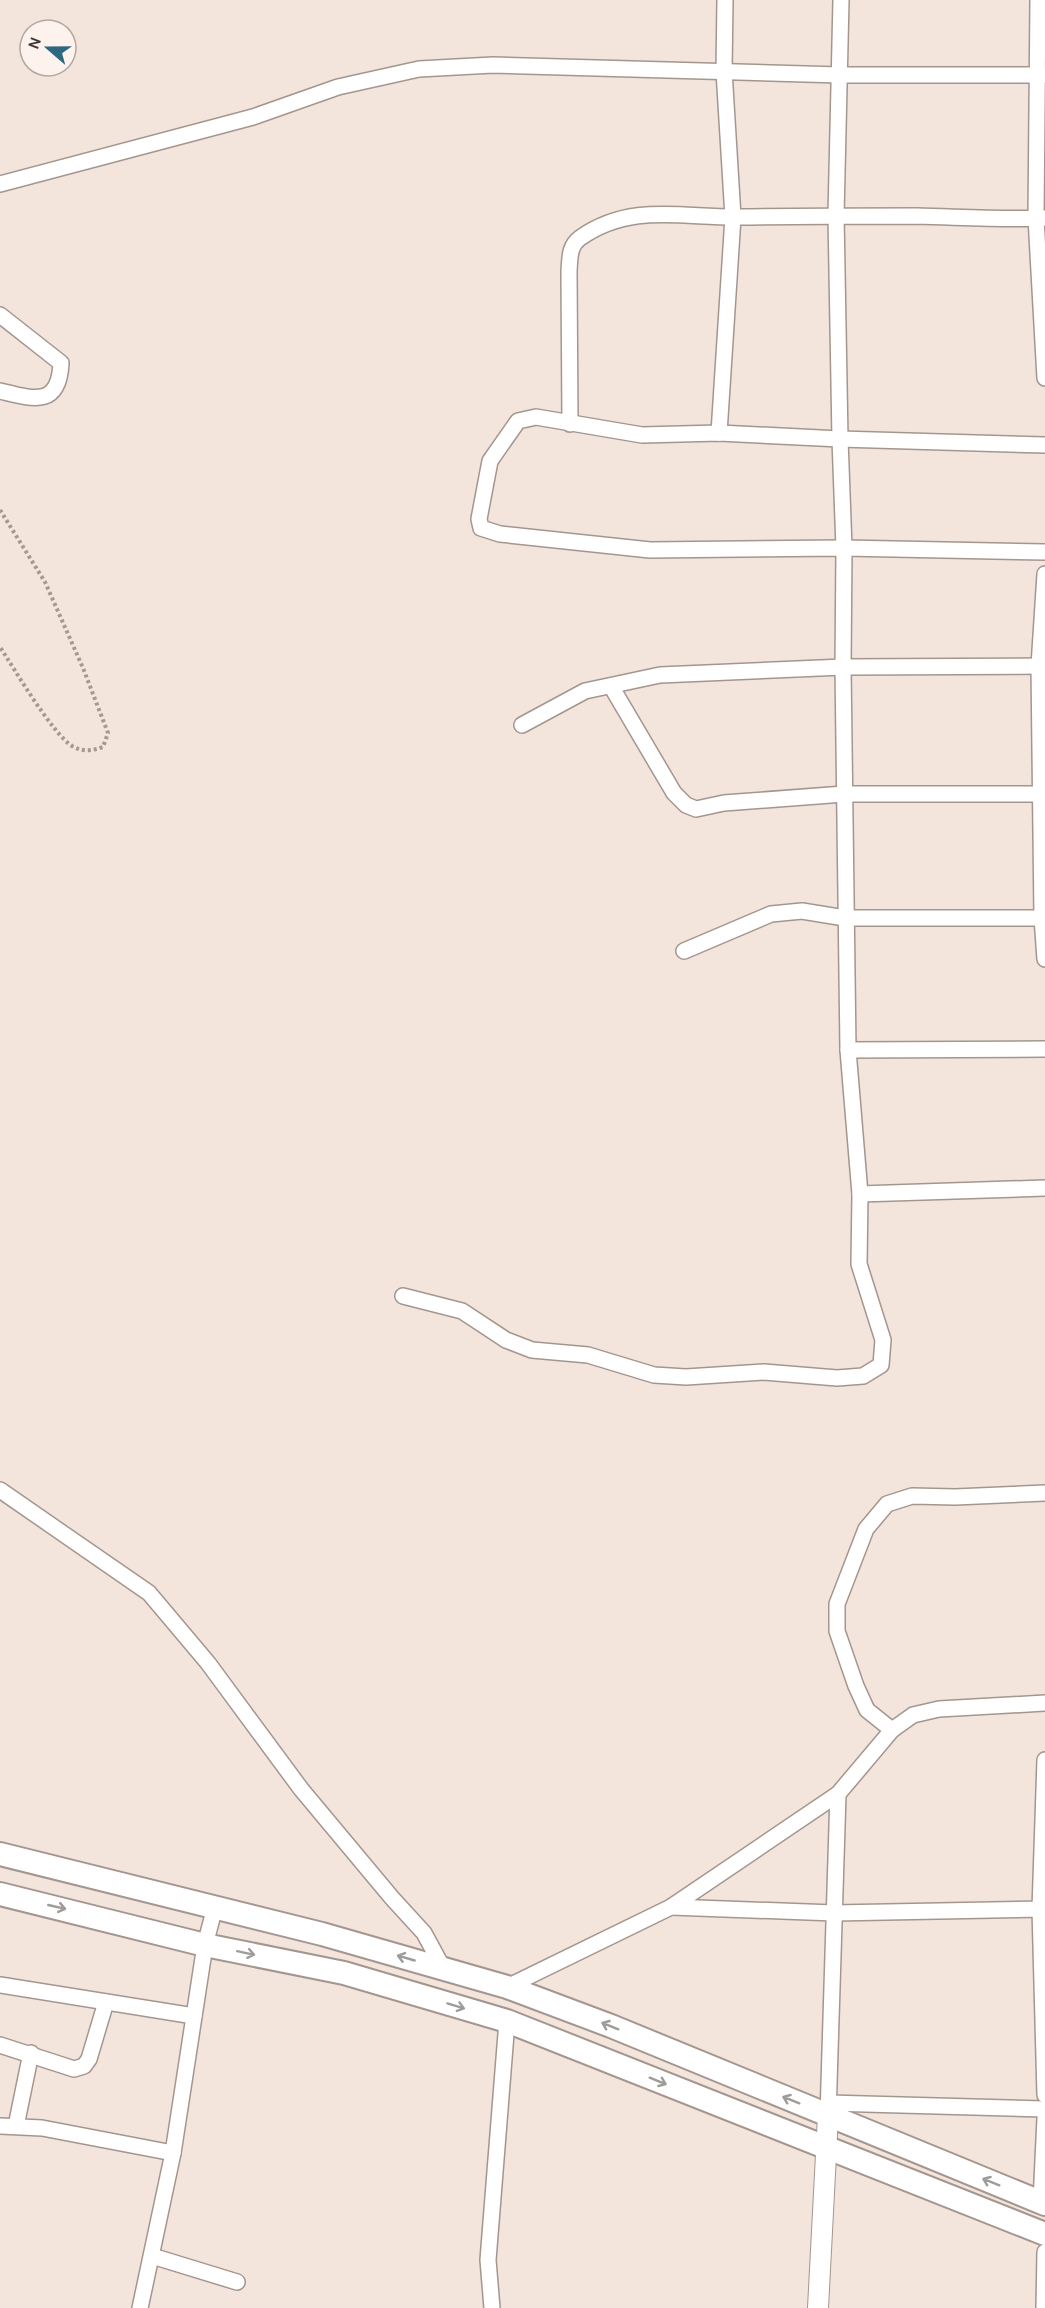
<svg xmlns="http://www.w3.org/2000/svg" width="1045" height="2308" viewBox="0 0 1045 2308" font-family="Karla,sans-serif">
<rect width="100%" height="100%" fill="#f3e4dc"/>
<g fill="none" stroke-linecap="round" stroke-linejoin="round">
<!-- minor casing -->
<g stroke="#a4968f" stroke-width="18">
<g id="minor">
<polyline points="1038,0 1036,218 1045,378"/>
<polyline points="0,184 253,117 338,87 419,69 493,65 840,75 1045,75"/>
<path d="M0,315L61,363C59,408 33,399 0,391"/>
<path d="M570,424L569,271C570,258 569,246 580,238C631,202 683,218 740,217C799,216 858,216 917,216C960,217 1003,220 1045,218"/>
<polyline points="719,433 733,217 724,71 725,0"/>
<polyline points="1045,445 840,439 719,433 642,435 536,417 518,421 490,461 479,519 481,528 500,534 650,550 844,548 1045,552"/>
<polyline points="1045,574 1039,666 1042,918 1045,959"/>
<polyline points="611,686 674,793 686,805 696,809 724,803 844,794 1045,794"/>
<polyline points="522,725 585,691 660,675 843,667 1045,666"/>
<polyline points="684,951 771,914 802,911 845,918 1045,918"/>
<polyline points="848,1050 1045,1049"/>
<polyline points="860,1194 1045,1188"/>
<polyline points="403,1296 462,1311 506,1340 532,1350 588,1355 654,1375 686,1377 764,1372 837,1378 863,1376 881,1365 883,1340 859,1264 860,1194 848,1050 843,667 844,548 840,439 836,215 841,0"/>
<polyline points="0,1490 149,1593 208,1663 301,1789 392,1898 424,1933 443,1968"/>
<polyline points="892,1730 867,1710 856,1686 837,1631 837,1604 866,1529 887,1504 912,1496 955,1497 1045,1493"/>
<polyline points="1045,1760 1040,1909 1045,2095"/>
<polyline points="671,1907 834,1913 1045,1909"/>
<polyline points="0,1985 194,2016"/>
<polyline points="507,1987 671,1907 838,1794 892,1730 913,1715 939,1709 1045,1703"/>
<polyline points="0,2045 74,2069 84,2066 89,2059 106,2002"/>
<polyline points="829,2103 1045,2109"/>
<polyline points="828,2116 838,1794"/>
<polyline points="0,2126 42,2128 173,2153"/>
<polyline points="16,2126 31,2053"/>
<polyline points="1041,2202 1045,2118"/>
<polyline points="152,2256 237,2282"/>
<polyline points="140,2308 173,2153 205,1945 215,1907"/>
<polyline points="492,2308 488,2260 507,2021"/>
<polyline points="1044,2308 1045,2252"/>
</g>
</g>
<!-- tertiary casing -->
<g stroke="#a4968f" stroke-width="22">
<polyline id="tertiary" points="818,2308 828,2116"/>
</g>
<!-- secondary casing -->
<g stroke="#a4968f" stroke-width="26">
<g id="secondary">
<polyline points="0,1854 322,1934 507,1987 611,2026 1045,2204"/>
<polyline points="0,1894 205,1945 344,1973 507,2021 1045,2234"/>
</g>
</g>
<!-- path -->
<path stroke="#a39892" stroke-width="4" stroke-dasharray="3 3" stroke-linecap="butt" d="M0,510L45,582L83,668L108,733L103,747C92,751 82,752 72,746C52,733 15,670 0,647"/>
<!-- minor -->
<use href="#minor" stroke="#fff" stroke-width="15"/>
<!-- tertiary -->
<use href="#tertiary" stroke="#fff" stroke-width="20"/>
<!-- secondary -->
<use href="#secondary" stroke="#fff" stroke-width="22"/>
</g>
<!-- one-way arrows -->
<defs><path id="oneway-shaft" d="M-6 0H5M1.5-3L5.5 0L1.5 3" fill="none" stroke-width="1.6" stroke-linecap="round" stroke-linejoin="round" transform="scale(1.5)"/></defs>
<g stroke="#9e9c9a">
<use href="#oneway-shaft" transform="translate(57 1907) rotate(13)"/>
<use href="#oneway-shaft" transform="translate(246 1953) rotate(12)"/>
<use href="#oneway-shaft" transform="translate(406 1958) rotate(-164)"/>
<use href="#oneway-shaft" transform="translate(456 2006) rotate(17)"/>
<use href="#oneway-shaft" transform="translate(610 2026) rotate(-158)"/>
<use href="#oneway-shaft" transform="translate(658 2081) rotate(22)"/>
<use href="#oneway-shaft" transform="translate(791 2100) rotate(-158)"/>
<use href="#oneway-shaft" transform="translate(991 2182) rotate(-158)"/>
</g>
<!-- north arrow -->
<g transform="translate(48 48) rotate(290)"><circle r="28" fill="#fef2ec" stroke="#b1a8a3" stroke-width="1.5"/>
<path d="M0-4.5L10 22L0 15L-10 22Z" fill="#2d6780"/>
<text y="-9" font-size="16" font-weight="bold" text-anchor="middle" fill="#3e3835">N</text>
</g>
</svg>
